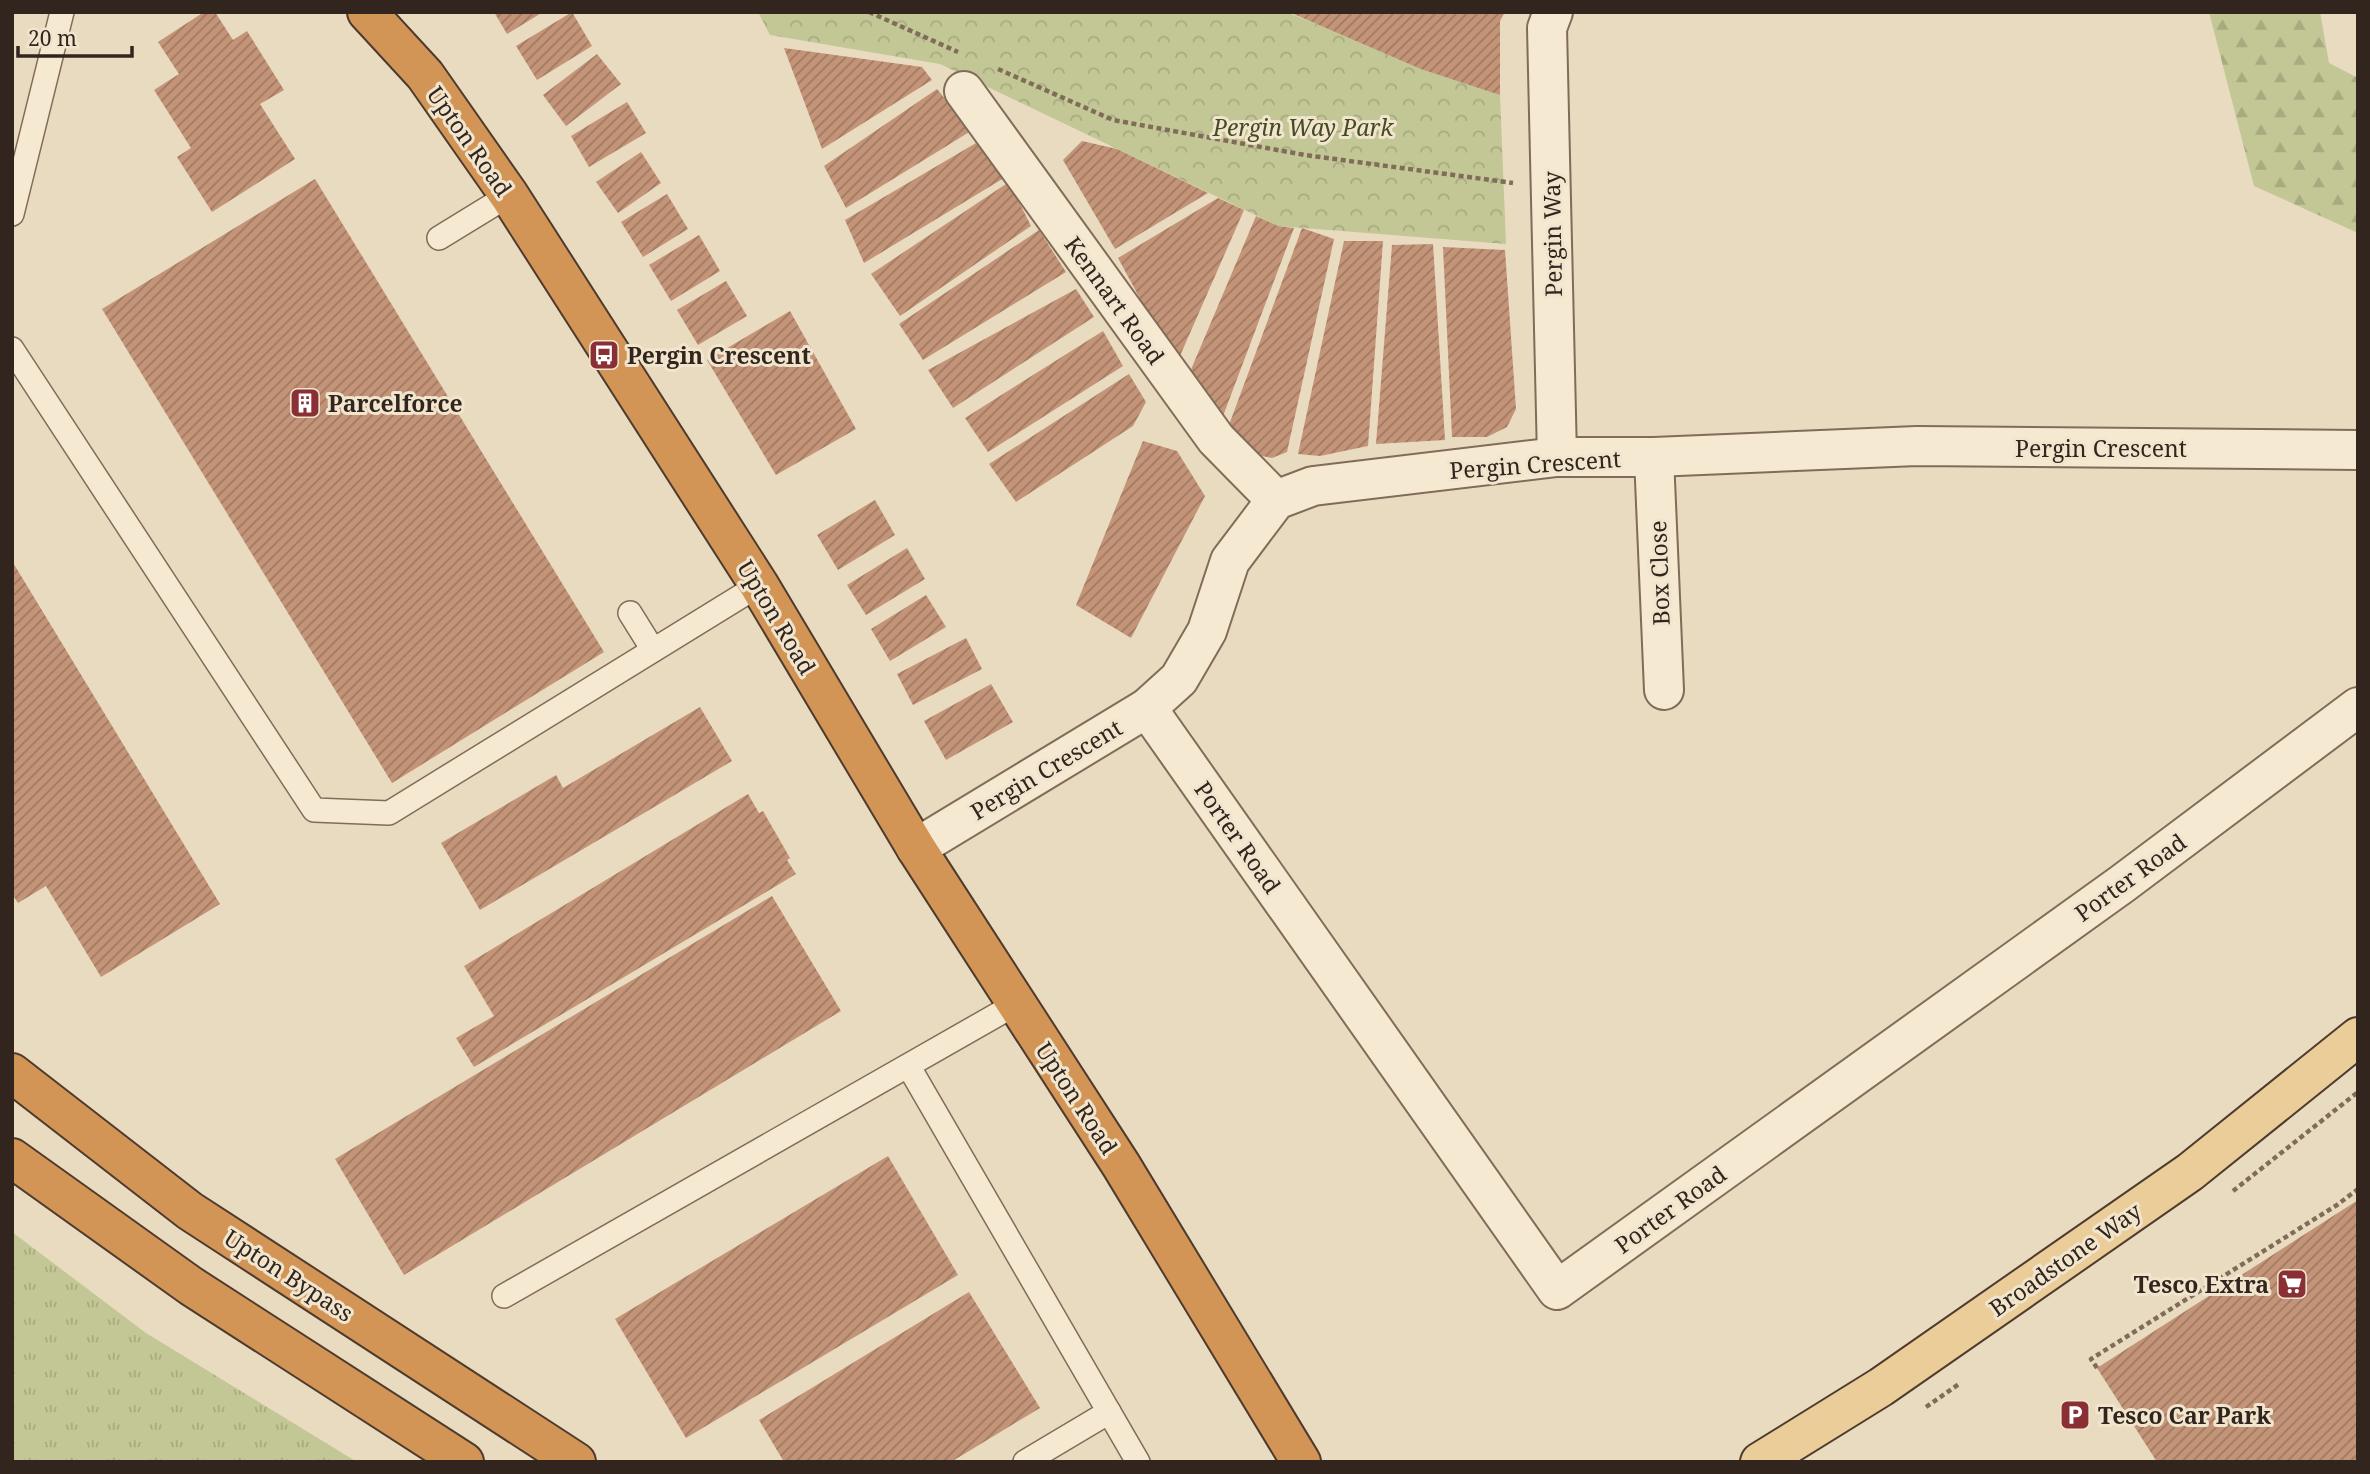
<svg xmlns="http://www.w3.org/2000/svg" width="2370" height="1474" viewBox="0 0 2370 1474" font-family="'Noto Serif',serif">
<defs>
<pattern id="grass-tufts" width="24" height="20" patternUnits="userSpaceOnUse" patternTransform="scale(1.75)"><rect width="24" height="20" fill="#c3c695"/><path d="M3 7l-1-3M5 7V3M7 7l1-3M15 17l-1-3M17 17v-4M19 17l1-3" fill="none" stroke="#a8aa80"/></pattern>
<pattern id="forest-firs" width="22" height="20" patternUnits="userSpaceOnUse" patternTransform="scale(1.75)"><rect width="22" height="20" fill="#c3c695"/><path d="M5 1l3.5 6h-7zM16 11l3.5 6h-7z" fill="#a8aa80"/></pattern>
<pattern id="park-crowns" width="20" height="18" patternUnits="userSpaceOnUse" patternTransform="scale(1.75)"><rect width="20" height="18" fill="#c3c695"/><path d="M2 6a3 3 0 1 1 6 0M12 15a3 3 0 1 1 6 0" fill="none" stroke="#a8aa80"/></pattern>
<pattern id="building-hatch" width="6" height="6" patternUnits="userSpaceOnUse" patternTransform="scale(1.75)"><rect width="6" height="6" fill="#c49478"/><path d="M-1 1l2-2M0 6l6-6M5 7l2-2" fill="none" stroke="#a07962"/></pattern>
</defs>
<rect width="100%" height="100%" fill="#e9dbc0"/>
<!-- grass -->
<polygon fill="url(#grass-tufts)" points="12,1232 146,1333 357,1462 12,1462"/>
<!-- forest -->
<polygon fill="url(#forest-firs)" points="2209,12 2320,12 2329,63 2358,78 2358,233 2254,186"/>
<!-- park -->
<polygon fill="url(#park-crowns)" points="758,12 1286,12 1500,95 1506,244 1278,226 940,64 770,35"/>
<!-- building -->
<g fill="url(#building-hatch)">
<polygon points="204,12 215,12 233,40 247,31 284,90 260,104 295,159 212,212 177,157 191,148 154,90 179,74 158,42"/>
<polygon points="494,12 543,12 507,34"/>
<polygon points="572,12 592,46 537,80 516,46"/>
<polygon points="1289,12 1505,12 1500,21 1500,95 1421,69"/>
<polygon points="784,48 922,67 932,80 822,149"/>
<polygon points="597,54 621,84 566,126 543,95"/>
<polygon points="937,89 971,131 846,208 824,166"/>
<polygon points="627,102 646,133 589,167 571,136"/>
<polygon points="1082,141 1117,149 1208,193 1115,249 1063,160"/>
<polygon points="976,143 1004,178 864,263 845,220"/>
<polygon points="641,152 661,183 618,213 596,182"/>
<polygon points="315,179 604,652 392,783 102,309"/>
<polygon points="1009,182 1031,226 900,316 871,274"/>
<polygon points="667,194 688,229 643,257 621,222"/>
<polygon points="1218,198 1244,210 1176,365 1118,258"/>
<polygon points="1256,216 1278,226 1294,228 1220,424 1187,379"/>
<polygon points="1302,228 1334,239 1287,452 1272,458 1257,455 1226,433"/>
<polygon points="1039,230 1066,272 923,360 899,324"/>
<polygon points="699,235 720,271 671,301 649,265"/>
<polygon points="1344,241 1383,241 1368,446 1320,456 1298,454"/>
<polygon points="1433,244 1445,440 1376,444 1392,245"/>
<polygon points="1443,247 1505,250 1516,409 1507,427 1487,437 1452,437"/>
<polygon points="726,281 747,316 698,345 677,310"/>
<polygon points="1076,289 1094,317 953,408 928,370"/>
<polygon points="790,311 856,429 776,475 707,360"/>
<polygon points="1103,331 1123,366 988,452 965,418"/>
<polygon points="1129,374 1146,402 1133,426 1016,502 989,464"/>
<polygon points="1143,441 1177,451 1205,496 1131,638 1076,605"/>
<polygon points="875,500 895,535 838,570 817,535"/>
<polygon points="907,548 925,579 866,615 847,585"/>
<polygon points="12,561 220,904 101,977 46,886 18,903 12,894"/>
<polygon points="926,595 946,627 890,661 871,629"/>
<polygon points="966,638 982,669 913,705 897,674"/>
<polygon points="991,684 1013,722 946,760 924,721"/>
<polygon points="700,707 732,761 480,910 441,843 556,775 563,788"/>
<polygon points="748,794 759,813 763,811 790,858 787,860 796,874 474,1067 456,1038 494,1016 464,966"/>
<polygon points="772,896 841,1011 404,1275 335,1159"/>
<polygon points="888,1156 958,1275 686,1438 615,1319"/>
<polygon points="2358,1200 2358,1462 2157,1462 2097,1368"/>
<polygon points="969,1292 1040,1408 951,1462 784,1462 759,1420"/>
</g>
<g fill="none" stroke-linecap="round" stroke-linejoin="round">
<!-- lane casing -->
<g stroke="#806c59" stroke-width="26">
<g id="lane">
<polyline points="12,214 62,12"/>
<polyline points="439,238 509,195"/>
<polyline points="12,349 314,810 389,813 759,585"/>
<polyline points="630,613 653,650"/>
<polyline points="909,1067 1138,1462"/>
<polyline points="504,1296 1016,1004"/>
<polyline points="1025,1462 1109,1412"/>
</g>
</g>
<!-- street casing -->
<g stroke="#806c59" stroke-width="42">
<g id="street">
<polyline points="1553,12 1547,28 1557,457"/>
<polyline points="964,91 1216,439 1276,500"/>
<polyline points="1654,457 1664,690"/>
<polyline points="1147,708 1557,1290 2122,884 2358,707"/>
<polyline points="916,848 1147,708 1179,679 1207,631 1230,561 1276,500 1313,486 1557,457 1654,457 1917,446 2358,450"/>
</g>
</g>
<!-- primary casing -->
<g stroke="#4e3b2e" stroke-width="42">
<polyline id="primary" points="1760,1462 1881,1387 2190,1172 2358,1037"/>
</g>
<!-- highway casing -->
<g stroke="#4e3b2e" stroke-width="42">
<g id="highway">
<polyline points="367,12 425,75 509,195 759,585 916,848 1121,1165 1301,1462"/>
<polyline points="12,1073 190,1211 576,1462"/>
<polyline points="12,1158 191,1286 464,1462"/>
</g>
</g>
<!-- path -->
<g stroke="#806c59" stroke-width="4.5" stroke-dasharray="5 3.5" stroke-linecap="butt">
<polyline points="869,12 958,52"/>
<polyline points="998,69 1113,120 1305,155 1513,183"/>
<polyline points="2233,1191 2358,1092"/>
<polyline points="2097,1368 2091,1359 2337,1205 2358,1189"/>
<polyline points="1926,1407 1959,1384"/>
</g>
<!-- lane -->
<use href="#lane" stroke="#f5e9d2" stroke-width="23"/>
<!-- street -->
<use href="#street" stroke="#f5e9d2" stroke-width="38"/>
<!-- primary -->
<use href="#primary" stroke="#eacd99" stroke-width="38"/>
<!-- highway -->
<use href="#highway" stroke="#d39556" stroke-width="38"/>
</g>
<!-- icons -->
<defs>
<g id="bus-square" transform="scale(1.575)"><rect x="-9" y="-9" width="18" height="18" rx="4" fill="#8a2f34" stroke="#f1e5ce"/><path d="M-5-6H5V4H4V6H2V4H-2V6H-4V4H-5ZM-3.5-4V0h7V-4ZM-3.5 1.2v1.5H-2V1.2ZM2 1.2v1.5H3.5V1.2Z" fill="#fff"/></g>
<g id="building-square" transform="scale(1.575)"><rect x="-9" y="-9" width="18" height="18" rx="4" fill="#8a2f34" stroke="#f1e5ce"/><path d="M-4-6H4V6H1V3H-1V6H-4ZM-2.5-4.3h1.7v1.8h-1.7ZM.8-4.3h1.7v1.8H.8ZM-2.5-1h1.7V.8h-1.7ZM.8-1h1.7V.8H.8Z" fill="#fff"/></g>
<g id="supermarket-square" transform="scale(1.575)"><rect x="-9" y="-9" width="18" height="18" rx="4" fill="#8a2f34" stroke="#f1e5ce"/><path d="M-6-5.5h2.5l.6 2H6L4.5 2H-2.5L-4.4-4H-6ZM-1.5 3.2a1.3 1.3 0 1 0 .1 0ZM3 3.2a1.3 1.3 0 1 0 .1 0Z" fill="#fff"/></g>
<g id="parking-square" transform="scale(1.575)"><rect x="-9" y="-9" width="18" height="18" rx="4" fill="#8a2f34" stroke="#f1e5ce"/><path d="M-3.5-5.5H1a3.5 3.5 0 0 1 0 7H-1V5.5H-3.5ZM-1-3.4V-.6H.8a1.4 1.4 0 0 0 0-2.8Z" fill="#fff"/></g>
</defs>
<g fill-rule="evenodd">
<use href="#bus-square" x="604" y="355"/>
<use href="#building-square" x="305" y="403"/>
<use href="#supermarket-square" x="2292" y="1284"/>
<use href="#parking-square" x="2075" y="1415"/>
</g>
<g text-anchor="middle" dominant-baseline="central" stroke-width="6" stroke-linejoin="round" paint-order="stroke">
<!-- park labels -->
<g font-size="23" font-style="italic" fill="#444c25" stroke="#f1e5ce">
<text x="1303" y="127">Pergin Way Park</text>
</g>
<!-- street labels -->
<g font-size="23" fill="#31251d" stroke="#f1e5ce">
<text transform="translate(470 141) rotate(55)">Upton Road</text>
<text transform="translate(1552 234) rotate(-91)">Pergin Way</text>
<text transform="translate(1115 300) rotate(54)">Kennart Road</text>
<text x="2101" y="448">Pergin Crescent</text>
<text transform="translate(1535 464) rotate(-4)">Pergin Crescent</text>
<text transform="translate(1659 573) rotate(-92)">Box Close</text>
<text transform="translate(777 617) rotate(59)">Upton Road</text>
<text transform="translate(1046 769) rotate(-31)">Pergin Crescent</text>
<text transform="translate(1238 837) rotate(55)">Porter Road</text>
<text transform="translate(2130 877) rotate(-36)">Porter Road</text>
<text transform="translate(1077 1098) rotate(57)">Upton Road</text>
<text transform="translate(1670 1209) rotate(-36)">Porter Road</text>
<text transform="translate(2065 1259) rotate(-35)">Broadstone Way</text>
<text transform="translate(289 1275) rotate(33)">Upton Bypass</text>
</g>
<!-- poi labels -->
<g font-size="23" font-weight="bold" fill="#31251d" stroke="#f1e5ce" text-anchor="start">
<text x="627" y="355">Pergin Crescent</text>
<text x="328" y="403">Parcelforce</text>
<text x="2269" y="1284" text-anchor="end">Tesco Extra</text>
<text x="2098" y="1415">Tesco Car Park</text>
</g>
</g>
<!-- border -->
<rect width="2370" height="1474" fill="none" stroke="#31251d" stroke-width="28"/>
<!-- scale -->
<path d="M18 46v10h114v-10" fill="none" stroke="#31251d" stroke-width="3.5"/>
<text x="28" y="46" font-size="21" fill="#31251d" stroke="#f1e5ce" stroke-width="5" paint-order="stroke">20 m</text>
</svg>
